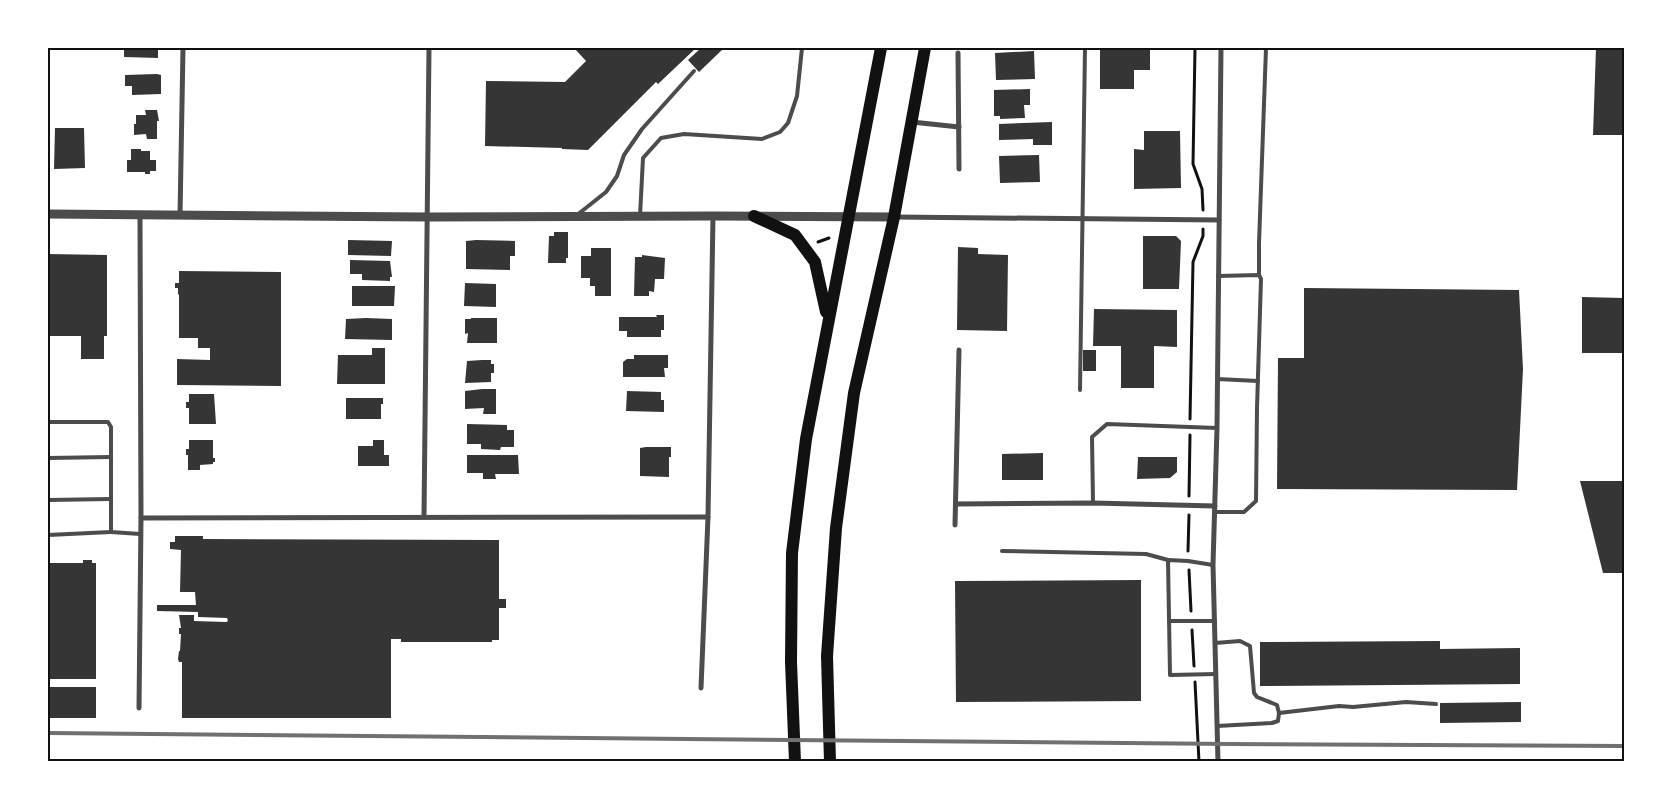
<svg xmlns="http://www.w3.org/2000/svg" width="1672" height="809" viewBox="0 0 1672 809" font-family="'IBM Plex Serif',serif">
<rect width="100%" height="100%" fill="#fff"/>
<!-- building -->
<g fill="#353535">
<polygon points="124,48 158,48 158,58 124,57"/>
<polygon points="574,48 696,48 658,84 656,82 588,150 562,149 562,148 485,146 486,81 565,82 586,61"/>
<polygon points="701,48 724,48 699,72 688,60"/>
<polygon points="1100,48 1150,48 1150,70 1134,70 1134,89 1100,89"/>
<polygon points="1596,48 1624,48 1624,135 1593,135"/>
<polygon points="1034,51 1035,79 996,80 995,53"/>
<polygon points="157,74 161,75 161,94 132,95 132,86 125,86 125,75"/>
<polygon points="1030,89 1030,105 1024,105 1025,118 1000,119 1000,116 994,116 994,90"/>
<polygon points="145,110 157,110 159,121 157,121 157,139 147,139 146,134 134,135 134,124 136,124 136,115 146,115"/>
<polygon points="1052,122 1052,145 1033,145 1033,139 999,140 999,124"/>
<polygon points="55,128 84,128 85,168 54,169"/>
<polygon points="1144,131 1180,131 1181,188 1134,189 1134,149 1144,150"/>
<polygon points="131,149 141,149 141,151 150,151 150,160 156,160 156,171 150,171 150,174 145,174 145,172 127,172 127,160 131,160"/>
<polygon points="1039,155 1040,182 1000,183 999,156"/>
<polygon points="554,232 568,232 568,258 566,258 566,263 548,263 549,236 554,236"/>
<polygon points="1143,236 1176,236 1181,241 1179,289 1143,289"/>
<polygon points="348,240 392,241 391,256 348,255"/>
<polygon points="476,240 515,241 515,256 510,256 510,270 466,269 466,241"/>
<polygon points="958,247 978,248 978,254 1008,255 1007,331 957,330"/>
<polygon points="591,248 611,248 611,296 595,296 595,286 590,286 590,278 581,278 581,256 591,256"/>
<polygon points="48,254 107,255 107,336 104,336 104,359 81,359 81,336 48,336"/>
<polygon points="642,255 665,258 664,279 655,279 654,292 649,291 649,296 634,296 635,257 642,257"/>
<polygon points="350,260 390,261 392,277 390,277 390,281 362,280 362,274 350,274"/>
<polygon points="179,271 281,272 281,386 177,385 177,359 210,360 210,348 198,348 198,338 179,338 179,294 178,295 178,288 175,288 175,283 179,283"/>
<polygon points="465,283 496,284 496,307 464,306"/>
<polygon points="352,286 395,286 394,306 352,306"/>
<polygon points="1304,288 1519,290 1523,369 1517,490 1277,489 1278,358 1304,358"/>
<polygon points="1582,297 1624,298 1624,353 1582,353"/>
<polygon points="1094,309 1177,310 1177,347 1154,346 1154,388 1121,388 1121,346 1093,346"/>
<polygon points="656,315 664,315 664,330 661,330 661,337 627,337 627,331 619,331 619,317 657,317"/>
<polygon points="366,318 392,319 392,340 345,339 346,319"/>
<polygon points="471,318 497,318 497,343 467,343 468,333 465,334 465,319 471,319"/>
<polygon points="372,348 385,348 385,384 337,384 338,355 372,355"/>
<rect x="1083" y="350" width="13" height="21"/>
<polygon points="634,355 668,355 668,368 664,368 665,377 623,377 623,362 627,359 634,359"/>
<polygon points="482,360 491,360 491,364 494,364 494,373 491,373 491,382 465,383 467,361"/>
<polygon points="482,389 496,389 496,414 483,414 484,408 465,409 465,391"/>
<polygon points="627,391 661,392 661,400 664,400 664,412 626,411"/>
<polygon points="189,394 214,394 216,424 189,424 189,408 186,408 186,402 189,402"/>
<polygon points="346,398 383,398 383,404 381,404 381,419 346,419"/>
<polygon points="467,424 507,425 507,430 514,430 514,447 501,447 500,450 481,449 481,444 467,444"/>
<polygon points="189,440 213,440 213,458 215,458 215,462 213,462 213,464 200,465 200,470 188,470 188,455 186,455 186,449 189,449"/>
<polygon points="373,440 384,440 384,455 389,455 389,466 358,466 358,446 373,446"/>
<polygon points="646,447 671,447 671,457 669,457 669,477 640,476 640,448"/>
<polygon points="1043,453 1043,480 1002,480 1002,454"/>
<polygon points="467,455 518,455 519,474 495,474 496,479 483,479 483,473 467,473"/>
<polygon points="1138,457 1177,457 1177,472 1170,478 1137,479"/>
<polygon points="1580,481 1624,481 1624,573 1603,573"/>
<polygon points="175,536 203,536 203,539 499,540 499,599 506,599 506,608 499,608 499,640 492,640 492,642 401,642 401,639 391,639 391,718 182,718 182,662 179,662 178,659 179,651 180,651 181,634 179,634 179,628 181,628 179,615 194,615 194,621 226,622 228,621 227,618 198,617 198,612 157,611 157,605 196,605 195,592 180,592 181,550 170,549 170,542 175,542"/>
<polygon points="83,560 92,560 92,563 96,563 96,679 48,679 48,563 83,563"/>
<polygon points="1141,580 1141,701 956,702 955,581"/>
<polygon points="1440,641 1440,649 1520,648 1520,684 1260,686 1260,642"/>
<rect x="48" y="687" width="48" height="31"/>
<polygon points="1521,702 1521,722 1440,723 1440,703"/>
</g>
<g fill="none" stroke-linecap="round" stroke-linejoin="round">
<!-- path -->
<g stroke="#111" stroke-width="3">
<polyline points="1195,48 1193,164 1202,189 1203,210"/>
<polyline points="818,242 829,238"/>
<polyline points="1190,419 1193,262 1203,236 1203,229"/>
<polyline points="1189,496 1190,435"/>
<polyline points="1188,551 1189,515"/>
<polyline points="1189,570 1191,611"/>
<polyline points="1192,630 1194,666"/>
<polyline points="1195,682 1199,762"/>
</g>
<!-- service -->
<g stroke="#4c4c4c" stroke-width="4">
<polyline points="577,215 606,192 617,176 624,155 642,129 694,71"/>
<polyline points="640,216 643,158 661,138 684,134 762,139 780,132 788,123 797,96 802,48"/>
<polyline points="1259,275 1259,243 1266,48"/>
<polyline points="1217,379 1258,381"/>
<polyline points="1080,390 1085,48"/>
<polyline points="48,422 108,422 111,427 111,532 140,534"/>
<polyline points="48,458 111,457"/>
<polyline points="48,500 111,499"/>
<polyline points="1093,503 1092,437 1107,424 1217,428"/>
<polyline points="1214,512 1244,512 1256,501 1257,408 1261,279 1259,275 1218,276"/>
<polyline points="48,535 111,532"/>
<polyline points="1002,551 1146,554 1168,560"/>
<polyline points="1213,565 1188,561 1168,560 1170,675 1216,674"/>
<polyline points="1169,621 1215,621"/>
<polyline points="1215,643 1240,641 1250,646 1254,693 1257,697 1277,705 1279,713 1278,721 1272,723 1217,726"/>
<polyline points="1279,713 1339,706 1353,707 1406,702 1436,704"/>
</g>
<!-- minor -->
<g stroke="#4c4c4c" stroke-width="5">
<polyline points="958,53 959,169"/>
<polyline points="912,122 959,127"/>
<polyline points="180,215 183,48"/>
<polyline points="895,217 1219,220"/>
<polyline points="956,504 1093,503 1215,506"/>
<polyline points="424,516 429,48"/>
<polyline points="141,518 708,517"/>
<polyline points="955,525 959,350"/>
<polyline points="701,688 708,517 713,216"/>
<polyline points="139,708 141,518 140,215"/>
<polyline points="1218,762 1213,565 1217,428 1221,48"/>
</g>
<!-- tertiary -->
<polyline stroke="#4c4c4c" stroke-width="9" points="48,214 428,217 713,216 894,217"/>
<!-- primary -->
<g stroke="#111" stroke-width="12">
<polyline points="754,216 795,235 815,262 826,312"/>
<polyline points="795,762 791,662 792,553 806,439 881,48"/>
<polyline points="830,762 827,656 836,528 854,393 894,217 925,48"/>
</g>
<!-- rail -->
<polyline stroke="#707070" stroke-width="4" points="48,733 1231,744 1624,746"/>
</g>
<!-- border -->
<rect width="1672" height="809" fill="none" stroke="#ffffff" stroke-width="98"/>
<rect x="49" y="49" width="1574" height="711" fill="none" stroke="#111" stroke-width="2"/>
</svg>
